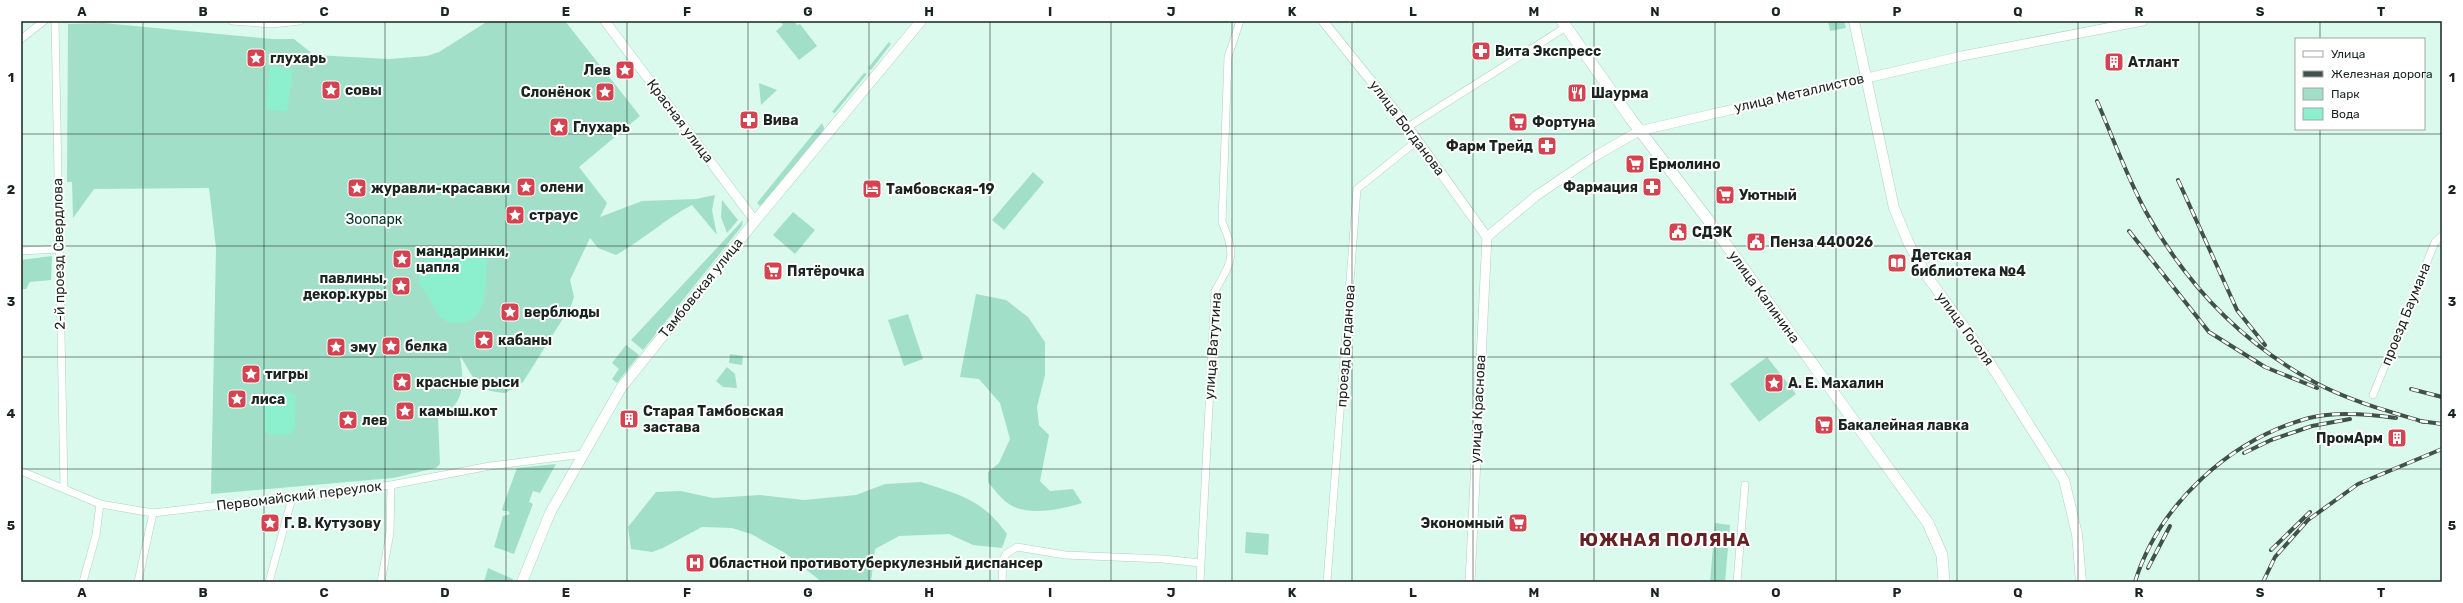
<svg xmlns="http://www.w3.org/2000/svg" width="2463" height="603" viewBox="0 0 2463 603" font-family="Rubik,sans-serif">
<rect width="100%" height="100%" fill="#dafaee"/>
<!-- green -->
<g fill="#a2dfc9">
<path d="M488,21H565L640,116L579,167L607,203L600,217L642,201L696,199L715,195L712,210L717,235L692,205C665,219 643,240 616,255L598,248L590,238L570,280L574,297L571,306L523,382L505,393C474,391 475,378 460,356C464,382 466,405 438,417L440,464L436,468L393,478L211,494L216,248L209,188L94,189L73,218L72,182H67L68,24L103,23L272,39H294L314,55L389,59L427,56L439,52Z"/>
<polygon points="780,21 794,21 797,25 800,24 817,46 799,60 776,31 783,25"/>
<polygon points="1828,21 1844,21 1846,28 1830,31"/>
<polygon points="889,42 891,44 871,70 868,68"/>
<polygon points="864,73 867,74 835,113 832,112"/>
<polygon points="759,83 777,90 761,105"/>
<polygon points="822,123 825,130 760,206 757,203"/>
<polygon points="1033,172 1044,182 1004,230 992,220"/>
<polygon points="722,200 738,220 727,233 721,217"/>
<polygon points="793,212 815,230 795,254 773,235"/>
<polygon points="743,220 742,226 643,350 631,340"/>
<polygon points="52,256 51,280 30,282 26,289 21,289 21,260"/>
<path d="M976,294L1006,300L1028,317L1045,342V375L1037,407L1039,425L1049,435L1040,481L1050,491L1073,489L1082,503C1062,509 1028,517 1009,504C1001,499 994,489 988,482V472L999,463L1010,439L1000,403L979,379L960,377Z"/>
<polygon points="908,314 923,359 904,366 888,320"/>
<polygon points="626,345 639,355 617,383 612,379 619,369 612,363"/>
<polygon points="730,354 743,356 742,365 729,363"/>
<polygon points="1767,357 1796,394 1759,422 1730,384"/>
<polygon points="727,367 735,374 737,388 723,387 716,381"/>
<polygon points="556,464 540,493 533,491 529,502 533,504 514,554 494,547 503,516 510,514 508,511 503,511 502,509 517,468"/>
<path d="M921,482C960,495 982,499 1007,534L1002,548L973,545L949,534L899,536L875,549L871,582H822L785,553L751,534L732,528L702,527L663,548L652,552L631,549L628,527L656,492L681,491L713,498L760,495L804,500L856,495L885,484Z"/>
<polygon points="1715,523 1730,525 1725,582 1710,582"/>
<polygon points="1246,532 1269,534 1268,555 1245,553"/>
<polygon points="488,568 513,579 512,582 484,582"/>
</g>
<!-- water -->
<g fill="#8cefce">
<polygon points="270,66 293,70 287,112 265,109"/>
<path d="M468,245L479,250L487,261C486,276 487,300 478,313C470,326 446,328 437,313C434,309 433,304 430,299C427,295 422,289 420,284C412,254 448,247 468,245Z"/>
<polygon points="290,392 296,395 295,428 290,434 270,435 265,431 265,398 270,394"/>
</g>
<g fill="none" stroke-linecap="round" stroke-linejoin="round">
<!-- minor casing -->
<g stroke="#b2d1c5" stroke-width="8">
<g id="minor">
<polyline points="55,21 64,488"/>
<polyline points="232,21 272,24 300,21"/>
<polyline points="21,39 44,21"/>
<polyline points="1408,127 1566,27"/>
<polyline points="21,251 59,249"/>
<polyline points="2373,395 2435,242 2442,236"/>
<polyline points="21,471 100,504 153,513 391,485 490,466 583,454"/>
<polyline points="83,582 96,535 100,504"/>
<polyline points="138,582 153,513"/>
<polyline points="269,582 292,498"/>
<polyline points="381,582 390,533 391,485"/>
<polyline points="1002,582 1003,560 1006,554 1017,547 1065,555 1163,559 1200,563"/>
<path d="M1200,582L1215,291C1232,261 1237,255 1222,222L1228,57L1240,21"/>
<polyline points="1327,582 1357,189 1418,140"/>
<polyline points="1737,582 1745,485"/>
</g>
</g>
<!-- tertiary casing -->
<g stroke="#b2d1c5" stroke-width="10">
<g id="tertiary">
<polyline points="605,21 755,221"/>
<polyline points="1323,21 1408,127 1487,237"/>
<polyline points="1487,237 1536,196 1592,158 1639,131 1962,56 2143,21"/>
<polyline points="1470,582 1487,237"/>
</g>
</g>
<!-- secondary casing -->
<g stroke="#b2d1c5" stroke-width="11">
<g id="secondary">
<polyline points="1854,21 1894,208 1909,244 1929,279 1986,357 2064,480 2077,534 2081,582"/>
<polyline points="522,582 550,513 621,388 755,221 921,21"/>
</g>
</g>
<!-- primary casing -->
<g stroke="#b2d1c5" stroke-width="12">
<polyline id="primary" points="1562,21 1631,119 1709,221 1928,523 1942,555 1944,582"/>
</g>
<!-- minor -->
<use href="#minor" stroke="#fff" stroke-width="7"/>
<!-- tertiary -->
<use href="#tertiary" stroke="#fff" stroke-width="9"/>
<!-- secondary -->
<use href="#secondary" stroke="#fff" stroke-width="10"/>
<!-- primary -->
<use href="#primary" stroke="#fff" stroke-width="11"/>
<!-- rail casing -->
<g stroke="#41514b" stroke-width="4">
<g id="rail">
<path d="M2097,101C2113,138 2127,177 2146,212C2186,284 2243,344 2316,383C2350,401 2388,411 2424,422"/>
<polyline points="2178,180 2237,310 2265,345"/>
<polyline points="2129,231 2209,332 2265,367 2317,388"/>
<polyline points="2411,389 2442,397"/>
<polyline points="2420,421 2442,424"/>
<polyline points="2244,453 2271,440 2312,426 2350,419"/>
<polyline points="2271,550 2310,512"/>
<polyline points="2148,568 2170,526"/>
<path d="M2135,582C2159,504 2231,439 2309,418C2337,411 2369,414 2396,418"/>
<polyline points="2263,582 2275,557 2308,520 2358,484 2442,449"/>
</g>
</g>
<!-- rail -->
<use href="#rail" stroke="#fff" stroke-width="2.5" stroke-dasharray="8" stroke-linecap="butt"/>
</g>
<!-- grid -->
<path fill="none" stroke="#1a2521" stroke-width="1" stroke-opacity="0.55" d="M143,21V582M264,21V582M385,21V582M506,21V582M627,21V582M748,21V582M869,21V582M990,21V582M1111,21V582M1232,21V582M1352,21V582M1473,21V582M1594,21V582M1715,21V582M1836,21V582M1957,21V582M2078,21V582M2199,21V582M2320,21V39M2320,129V582M21,134H2442M21,246H2442M21,357H2442M21,469H2442"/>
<!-- icons -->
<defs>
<g id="pharmacy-square" transform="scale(1)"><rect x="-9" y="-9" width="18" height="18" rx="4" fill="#d4434f" stroke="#fff"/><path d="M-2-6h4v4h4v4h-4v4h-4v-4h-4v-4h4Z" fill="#fff"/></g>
<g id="sight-square" transform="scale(1)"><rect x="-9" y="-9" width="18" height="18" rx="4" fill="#d4434f" stroke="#fff"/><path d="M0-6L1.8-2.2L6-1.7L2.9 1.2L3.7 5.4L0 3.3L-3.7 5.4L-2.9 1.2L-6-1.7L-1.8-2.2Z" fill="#fff"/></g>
<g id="building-square" transform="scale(1)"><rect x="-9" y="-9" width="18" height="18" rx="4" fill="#d4434f" stroke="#fff"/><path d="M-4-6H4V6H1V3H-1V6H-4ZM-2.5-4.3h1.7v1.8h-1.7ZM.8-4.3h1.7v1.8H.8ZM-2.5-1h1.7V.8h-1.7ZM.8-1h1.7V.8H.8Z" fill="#fff"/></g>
<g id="restaurant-square" transform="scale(1)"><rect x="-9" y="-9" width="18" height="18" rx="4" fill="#d4434f" stroke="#fff"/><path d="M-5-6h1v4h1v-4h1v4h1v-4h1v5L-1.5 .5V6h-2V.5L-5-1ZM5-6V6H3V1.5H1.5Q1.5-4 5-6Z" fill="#fff"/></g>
<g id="supermarket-square" transform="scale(1)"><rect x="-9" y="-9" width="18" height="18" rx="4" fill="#d4434f" stroke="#fff"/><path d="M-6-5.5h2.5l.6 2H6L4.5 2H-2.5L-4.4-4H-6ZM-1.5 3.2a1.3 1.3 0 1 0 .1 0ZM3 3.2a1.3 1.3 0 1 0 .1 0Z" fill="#fff"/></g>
<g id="hotel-square" transform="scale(1)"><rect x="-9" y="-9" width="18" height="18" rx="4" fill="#d4434f" stroke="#fff"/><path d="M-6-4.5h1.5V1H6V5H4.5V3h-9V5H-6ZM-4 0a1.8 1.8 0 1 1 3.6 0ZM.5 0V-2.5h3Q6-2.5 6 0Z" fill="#fff"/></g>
<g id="civic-square" transform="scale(1)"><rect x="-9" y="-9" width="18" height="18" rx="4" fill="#d4434f" stroke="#fff"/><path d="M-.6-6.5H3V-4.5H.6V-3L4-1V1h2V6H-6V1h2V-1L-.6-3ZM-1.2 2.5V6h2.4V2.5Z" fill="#fff"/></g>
<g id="library-square" transform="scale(1)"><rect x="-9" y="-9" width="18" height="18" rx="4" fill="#d4434f" stroke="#fff"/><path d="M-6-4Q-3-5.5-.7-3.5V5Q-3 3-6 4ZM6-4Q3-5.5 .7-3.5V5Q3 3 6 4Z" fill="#fff"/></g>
<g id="hospital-square" transform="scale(1)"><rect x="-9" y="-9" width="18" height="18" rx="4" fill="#d4434f" stroke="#fff"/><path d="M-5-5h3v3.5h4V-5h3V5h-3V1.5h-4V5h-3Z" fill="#fff"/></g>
</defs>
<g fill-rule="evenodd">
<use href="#pharmacy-square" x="1481" y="51"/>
<use href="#sight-square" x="256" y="58"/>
<use href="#building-square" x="2114" y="62"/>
<use href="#sight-square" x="625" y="70"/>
<use href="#sight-square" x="331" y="90"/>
<use href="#sight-square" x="605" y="92"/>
<use href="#restaurant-square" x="1577" y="93"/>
<use href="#pharmacy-square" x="749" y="120"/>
<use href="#supermarket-square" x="1518" y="122"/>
<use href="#sight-square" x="559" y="127"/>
<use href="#pharmacy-square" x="1547" y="146"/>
<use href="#supermarket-square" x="1635" y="164"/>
<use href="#sight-square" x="526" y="187"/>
<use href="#pharmacy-square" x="1652" y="187"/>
<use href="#sight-square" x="357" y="188"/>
<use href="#hotel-square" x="872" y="189"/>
<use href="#supermarket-square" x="1725" y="195"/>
<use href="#sight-square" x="515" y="215"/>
<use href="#civic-square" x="1678" y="232"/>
<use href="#civic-square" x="1756" y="242"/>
<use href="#sight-square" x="402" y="259"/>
<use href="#library-square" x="1897" y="263"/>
<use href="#supermarket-square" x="773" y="271"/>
<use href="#sight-square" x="401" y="286"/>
<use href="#sight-square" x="510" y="312"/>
<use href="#sight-square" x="484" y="340"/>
<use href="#sight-square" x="391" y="346"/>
<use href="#sight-square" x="336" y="347"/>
<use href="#sight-square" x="251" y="374"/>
<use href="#sight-square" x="402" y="382"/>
<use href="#sight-square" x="1774" y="383"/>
<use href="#sight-square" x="237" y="399"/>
<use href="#sight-square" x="405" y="411"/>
<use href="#building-square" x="629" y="419"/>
<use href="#sight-square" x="348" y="420"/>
<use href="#supermarket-square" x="1824" y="425"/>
<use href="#building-square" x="2397" y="438"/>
<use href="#sight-square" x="270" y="523"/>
<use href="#supermarket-square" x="1518" y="523"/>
<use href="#hospital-square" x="695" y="563"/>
</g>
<g text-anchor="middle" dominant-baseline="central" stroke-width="4" stroke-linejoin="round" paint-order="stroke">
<!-- poi labels -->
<g font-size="14" font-weight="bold" fill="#1a2521" stroke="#fff" text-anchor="start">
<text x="1495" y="51">Вита Экспресс</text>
<text x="270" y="58">глухарь</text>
<text x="2128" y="62">Атлант</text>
<text x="611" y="70" text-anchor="end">Лев</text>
<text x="345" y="90">совы</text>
<text x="591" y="92" text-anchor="end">Слонёнок</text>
<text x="1591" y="93">Шаурма</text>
<text x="763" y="120">Вива</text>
<text x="1532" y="122">Фортуна</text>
<text x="573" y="127">Глухарь</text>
<text x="1533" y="146" text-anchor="end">Фарм Трейд</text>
<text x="1649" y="164">Ермолино</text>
<text x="540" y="187">олени</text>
<text x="1638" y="187" text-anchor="end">Фармация</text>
<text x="371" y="188">журавли-красавки</text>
<text x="886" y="189">Тамбовская-19</text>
<text x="1739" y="195">Уютный</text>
<text x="529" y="215">страус</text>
<text x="1692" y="232">СДЭК</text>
<text x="1770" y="242">Пенза 440026</text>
<text x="416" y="251">мандаринки,<tspan x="416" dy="16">цапля</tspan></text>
<text x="1911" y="255">Детская<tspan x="1911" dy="16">библиотека №4</tspan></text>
<text x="787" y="271">Пятёрочка</text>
<text x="387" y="278" text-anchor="end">павлины,<tspan x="387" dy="16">декор.куры</tspan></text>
<text x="524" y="312">верблюды</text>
<text x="498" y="340">кабаны</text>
<text x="405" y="346">белка</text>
<text x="350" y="347">эму</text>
<text x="265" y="374">тигры</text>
<text x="416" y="382">красные рыси</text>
<text x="1788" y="383">А. Е. Махалин</text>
<text x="251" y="399">лиса</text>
<text x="419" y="411">камыш.кот</text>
<text x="643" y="411">Старая Тамбовская<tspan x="643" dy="16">застава</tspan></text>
<text x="362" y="420">лев</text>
<text x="1838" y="425">Бакалейная лавка</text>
<text x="2383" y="438" text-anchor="end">ПромАрм</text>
<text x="284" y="523">Г. В. Кутузову</text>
<text x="1504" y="523" text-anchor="end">Экономный</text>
<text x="709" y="563">Областной противотуберкулезный диспансер</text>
</g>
<!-- street labels -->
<g font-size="14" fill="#1a2521" stroke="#fff">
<text transform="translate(1799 93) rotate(-13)">улица Металлистов</text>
<text transform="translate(680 121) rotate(53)">Красная улица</text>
<text transform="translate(1407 128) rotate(53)">улица Богданова</text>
<text transform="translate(59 254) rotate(-91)">2-й проезд Свердлова</text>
<text transform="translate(701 288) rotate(-51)">Тамбовская улица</text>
<text transform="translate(1764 297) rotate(54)">улица Калинина</text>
<text transform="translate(2406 314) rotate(-68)">проезд Баумана</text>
<text transform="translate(1965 329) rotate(54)">улица Гоголя</text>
<text transform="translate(1213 346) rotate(-86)">улица Ватутина</text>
<text transform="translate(1346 346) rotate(-86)">проезд Богданова</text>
<text transform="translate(1478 409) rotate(-87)">улица Краснова</text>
<text transform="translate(299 496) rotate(-7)">Первомайский переулок</text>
</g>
<!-- park labels -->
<g font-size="14" fill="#023225" stroke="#fff">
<text x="374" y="219">Зоопарк</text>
</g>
<!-- district labels -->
<g font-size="18" font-weight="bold" letter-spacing="1" fill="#662125" stroke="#fff">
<text x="1665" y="540">ЮЖНАЯ ПОЛЯНА</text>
</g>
</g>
<!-- border -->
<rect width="2463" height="603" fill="none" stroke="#ffffff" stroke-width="44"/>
<!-- legend -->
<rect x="2295" y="38" width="130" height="92" fill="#ffffff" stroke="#a3a8a6"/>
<rect x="2303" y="51" width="20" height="6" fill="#ffffff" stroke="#a3a8a6"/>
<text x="2331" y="58" font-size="12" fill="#1a2521">Улица</text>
<rect x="2303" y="71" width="20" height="6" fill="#41514b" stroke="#a3a8a6"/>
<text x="2331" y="78" font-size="12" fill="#1a2521">Железная дорога</text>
<rect x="2303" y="88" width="20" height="12" fill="#a2dfc9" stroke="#a3a8a6"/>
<text x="2331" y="98" font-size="12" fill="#1a2521">Парк</text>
<rect x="2303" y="108" width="20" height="12" fill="#8cefce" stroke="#a3a8a6"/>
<text x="2331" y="118" font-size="12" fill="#1a2521">Вода</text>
<rect x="22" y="22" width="2419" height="559" fill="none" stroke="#1a2521" stroke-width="1.5"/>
<g font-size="13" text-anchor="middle" font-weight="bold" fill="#1a2521">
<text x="82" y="16">A</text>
<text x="203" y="16">B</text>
<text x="324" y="16">C</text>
<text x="445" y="16">D</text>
<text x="566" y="16">E</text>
<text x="687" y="16">F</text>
<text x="808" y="16">G</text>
<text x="929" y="16">H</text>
<text x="1050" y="16">I</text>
<text x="1171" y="16">J</text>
<text x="1292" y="16">K</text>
<text x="1413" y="16">L</text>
<text x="1534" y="16">M</text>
<text x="1655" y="16">N</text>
<text x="1776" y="16">O</text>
<text x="1897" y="16">P</text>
<text x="2018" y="16">Q</text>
<text x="2139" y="16">R</text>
<text x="2260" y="16">S</text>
<text x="2381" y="16">T</text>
<text x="11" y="82">1</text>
<text x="2452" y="82">1</text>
<text x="11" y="194">2</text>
<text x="2452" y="194">2</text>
<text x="11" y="306">3</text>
<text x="2452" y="306">3</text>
<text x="11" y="418">4</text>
<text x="2452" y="418">4</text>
<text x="11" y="530">5</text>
<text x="2452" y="530">5</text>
<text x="82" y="597">A</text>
<text x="203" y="597">B</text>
<text x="324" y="597">C</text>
<text x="445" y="597">D</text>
<text x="566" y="597">E</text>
<text x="687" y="597">F</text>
<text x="808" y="597">G</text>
<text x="929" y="597">H</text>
<text x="1050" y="597">I</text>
<text x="1171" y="597">J</text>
<text x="1292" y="597">K</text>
<text x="1413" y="597">L</text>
<text x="1534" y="597">M</text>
<text x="1655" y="597">N</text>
<text x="1776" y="597">O</text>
<text x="1897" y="597">P</text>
<text x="2018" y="597">Q</text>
<text x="2139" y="597">R</text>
<text x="2260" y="597">S</text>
<text x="2381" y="597">T</text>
</g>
</svg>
